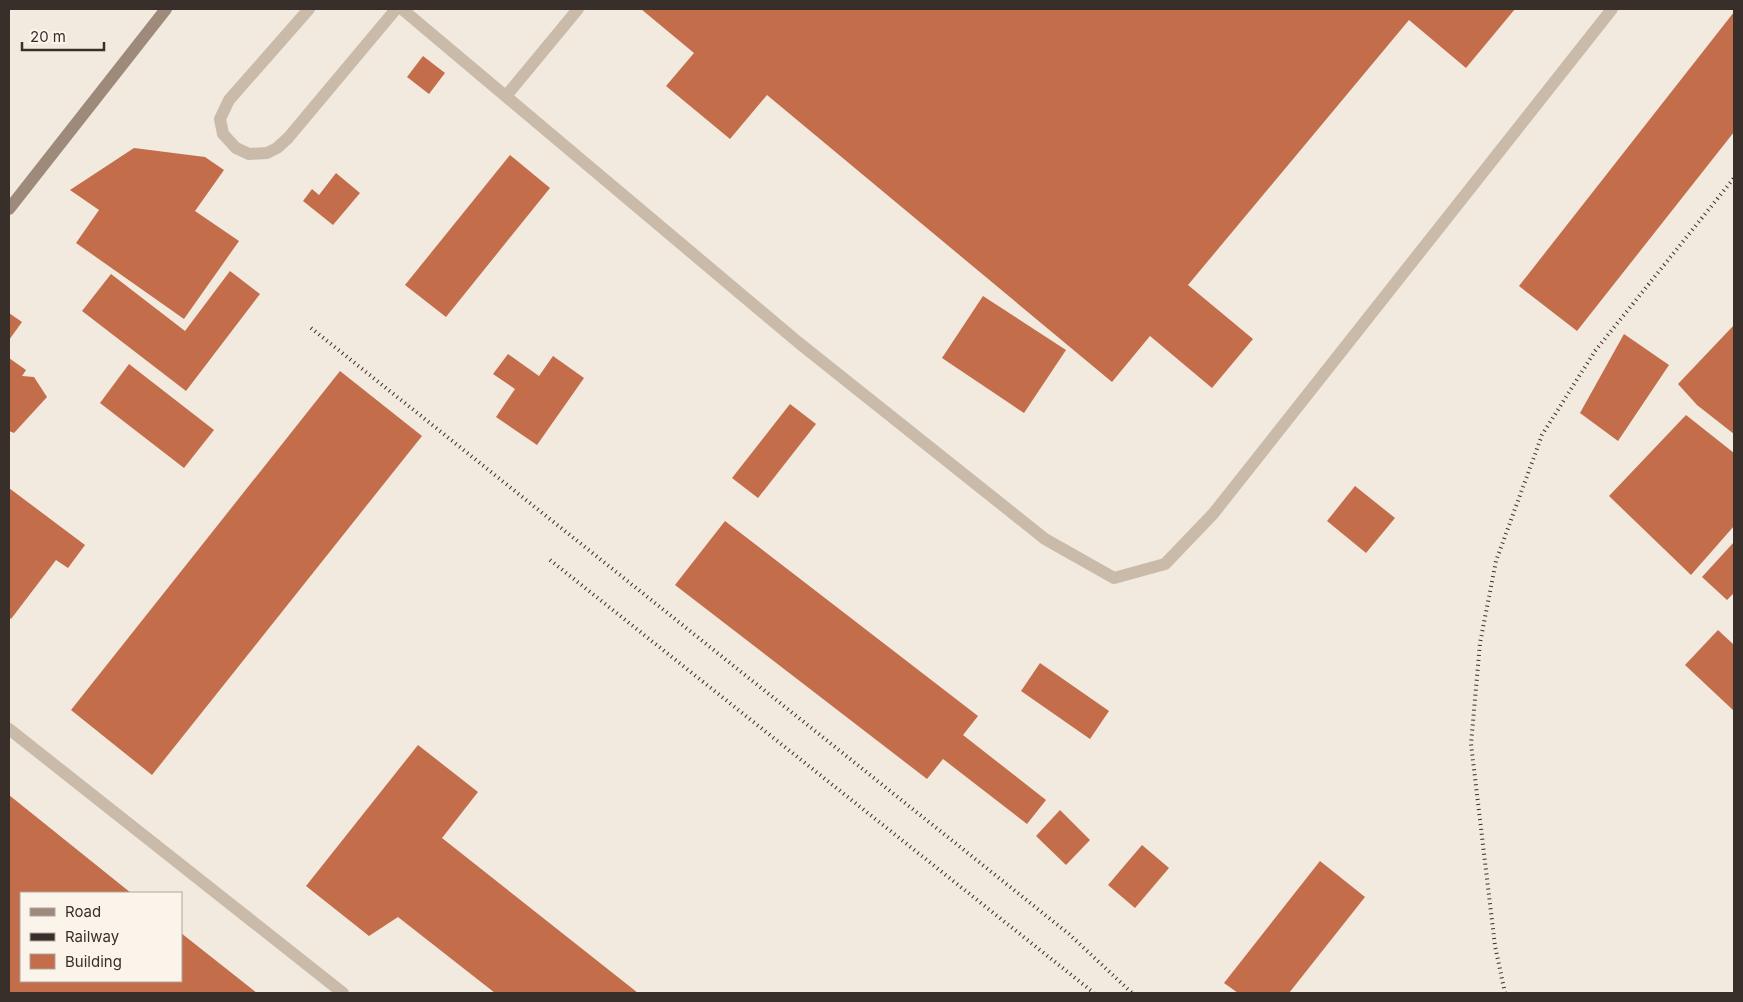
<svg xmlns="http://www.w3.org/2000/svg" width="1743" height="1002" viewBox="0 0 1743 1002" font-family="Inter,sans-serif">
<rect width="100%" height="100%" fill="#f2eade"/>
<!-- building -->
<g fill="#c36d4b">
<polygon points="641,9 1515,9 1466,68 1409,20 1188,285 1253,339 1212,388 1150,336 1112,382 767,95 730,139 666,86 694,53"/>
<polygon points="1734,12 1734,132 1577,331 1519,286"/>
<polygon points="423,56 445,73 429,94 407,77"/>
<polygon points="134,148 205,157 224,170 195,211 239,241 184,319 76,243 99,210 70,190"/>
<polygon points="510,155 550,188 446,317 405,285"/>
<polygon points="336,173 360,193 333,225 303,201 312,189 319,195"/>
<polygon points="230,271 260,294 186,391 82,311 111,274 185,331"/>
<polygon points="983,296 1066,350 1024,413 942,358"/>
<polygon points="9,313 22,322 9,340"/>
<polygon points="1734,325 1734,434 1697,405 1678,384"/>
<polygon points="1624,334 1669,365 1618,441 1580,413"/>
<polygon points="508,354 539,376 553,356 584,378 537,445 496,417 515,389 493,374"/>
<polygon points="9,358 26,370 22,376 34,377 47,397 14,433 9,431"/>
<polygon points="129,364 214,430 184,468 100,403"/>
<polygon points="340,371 422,436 152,775 71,710"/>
<polygon points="790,404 816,424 758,498 732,478"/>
<polygon points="1686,415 1734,453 1734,526 1691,575 1609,496"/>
<polygon points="1355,486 1395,518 1366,553 1327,521"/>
<polygon points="9,488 85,545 68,568 56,560 11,619 9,617"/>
<polygon points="725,521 978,716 963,735 1046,800 1027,824 943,759 927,779 675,585"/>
<polygon points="1734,542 1734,593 1727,600 1702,577"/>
<polygon points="1718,630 1734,645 1734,711 1685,665"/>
<polygon points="1040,663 1109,711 1090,739 1021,691"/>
<polygon points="418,745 478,792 442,838 638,993 495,993 398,917 369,936 306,886"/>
<polygon points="9,795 131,893 21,893 21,981 181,981 181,933 257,993 9,993"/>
<polygon points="1060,810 1090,840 1066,865 1036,836"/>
<polygon points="1142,845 1169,868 1135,908 1108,885"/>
<polygon points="1320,861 1365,897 1289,993 1238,993 1224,983"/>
</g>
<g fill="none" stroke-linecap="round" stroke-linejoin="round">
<!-- service -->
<g stroke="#cabaaa" stroke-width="12">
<polyline points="309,9 229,100 220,119 223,134 236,148 249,154 267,153 277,148 288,138 396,9"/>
<polyline points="402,9 799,343 1045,539 1114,578 1165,564 1213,514 1612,9"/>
<polyline points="506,96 578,9"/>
<polyline points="9,729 343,993"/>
</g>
<!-- secondary -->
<polyline stroke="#9e8a7b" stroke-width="12" points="9,209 166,9"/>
<!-- rail -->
<g stroke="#382f2a" stroke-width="4" stroke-dasharray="1 4" stroke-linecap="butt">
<polyline points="311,328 1069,934 1132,993"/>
<polyline points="550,560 1094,993"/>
<polyline points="1505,993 1495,946 1471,744 1480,643 1496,561 1542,435 1595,351 1734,178"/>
</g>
</g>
<!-- border -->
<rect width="1743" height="1002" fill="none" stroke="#382f2a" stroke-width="20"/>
<!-- legend -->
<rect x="20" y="892" width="162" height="90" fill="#faf4eb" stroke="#aca59e"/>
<rect x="30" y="908" width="25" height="8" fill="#9e8a7b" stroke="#aca59e"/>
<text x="65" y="917" font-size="15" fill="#382f2a">Road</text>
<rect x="30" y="933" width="25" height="8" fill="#382f2a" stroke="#aca59e"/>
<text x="65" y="942" font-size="15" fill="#382f2a">Railway</text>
<rect x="30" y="954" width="25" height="15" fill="#c36d4b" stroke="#aca59e"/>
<text x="65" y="967" font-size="15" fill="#382f2a">Building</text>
<!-- scale -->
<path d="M22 42v8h82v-8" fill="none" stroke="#382f2a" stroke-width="2.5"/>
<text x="30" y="42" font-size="15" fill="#382f2a" stroke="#faf4eb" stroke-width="4" paint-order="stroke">20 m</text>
</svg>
